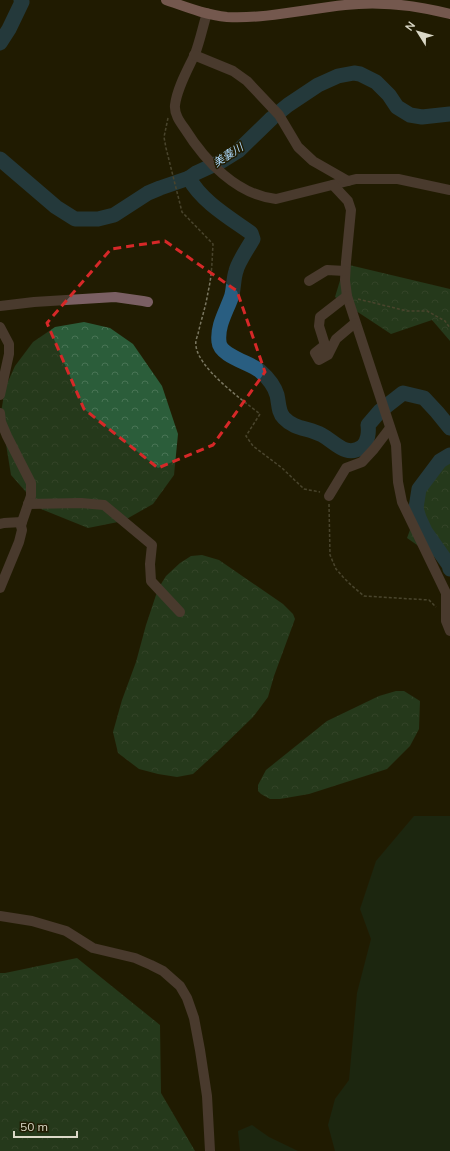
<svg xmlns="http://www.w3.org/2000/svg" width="450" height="1151" viewBox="0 0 450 1151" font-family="Mulish,'Noto Sans JP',sans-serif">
<defs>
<pattern id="forest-crowns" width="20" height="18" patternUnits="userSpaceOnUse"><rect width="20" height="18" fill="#2b5d3a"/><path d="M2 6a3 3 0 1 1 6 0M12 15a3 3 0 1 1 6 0" fill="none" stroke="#497455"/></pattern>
</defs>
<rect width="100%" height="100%" fill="#211c02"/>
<!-- green -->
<g fill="#183320">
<polygon points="414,816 450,816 450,1151 335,1151 328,1125 335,1099 349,1080 357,993 371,939 360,909 376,861"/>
<polygon points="252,1125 269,1137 298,1151 240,1151 238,1131"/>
</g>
<!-- forest -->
<g fill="url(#forest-crowns)">
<polygon points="345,264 450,289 450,341 432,320 391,334 335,297"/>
<polygon points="84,322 110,328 133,344 162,386 178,434 174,475 153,504 123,521 88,528 41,509 11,475 1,413 5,388 15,366 33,342 55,327"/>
<polygon points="450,455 450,568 407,538 427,484"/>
<polygon points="202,555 219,560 283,604 293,614 295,619 274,676 268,697 253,717 217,752 193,774 177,777 158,774 139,769 118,753 113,732 122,700 136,662 146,625 158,589 166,576 180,563 191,556"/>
<polygon points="396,691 404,691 420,701 419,729 410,746 387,769 309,794 280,799 270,799 261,794 258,791 258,785 266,770 327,721 379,696"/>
<polygon points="77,958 160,1025 161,1093 195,1151 0,1151 0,973 5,973"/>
</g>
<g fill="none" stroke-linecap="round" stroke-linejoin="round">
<!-- river -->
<g stroke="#295e81" stroke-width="15">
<polyline points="0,43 9,29 22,2 21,0"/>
<polyline points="0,159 56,207 75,219 98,219 114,215 148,193 160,188 189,178 196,173 222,161 238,151 272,118 288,105 318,85 338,76 354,73 360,74 376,82 389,95 397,107 410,115 422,117 450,114"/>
<path d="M189,178C201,201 230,218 251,233L253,239C248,248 238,262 236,271C233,280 234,290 231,298C226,312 217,326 219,342C220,356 251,363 260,371C267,377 274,385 277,395C279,403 278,412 284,418C294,429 309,428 322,435C335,442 346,458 362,447C368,442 369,432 368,425L380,411L403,393L424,398L437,412L450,428"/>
<polyline points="450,455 440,461 419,489 416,508 419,518 425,531 449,565 450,569"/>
</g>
<!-- path -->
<g stroke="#7a7761" stroke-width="1.5" stroke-dasharray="3 2" stroke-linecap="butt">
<path d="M168,118L164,137L166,148L182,212L213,244C212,260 212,276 208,292C206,306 201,320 198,334C197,337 195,342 196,346C199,369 241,399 260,414L246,436L253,446L282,468L304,489L320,492"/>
<polyline points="358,299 407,311 427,311 445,321 450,328"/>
<polyline points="329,504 330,555 336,569 343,577 351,585 364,596 429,600 436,607"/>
</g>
<!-- minor -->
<g stroke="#7a5f63" stroke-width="10">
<path d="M207,13C203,26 200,41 195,54C188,69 177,88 175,105C174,114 180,122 185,129C205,161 237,195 276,199L356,179H398L450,190"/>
<polyline points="194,55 233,71 247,81 279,115 298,147 313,161 348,181"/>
<polyline points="333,185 348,201 351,210 346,262 345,280 347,296 396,445 398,482 402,502 446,593 446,621 450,631"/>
<polyline points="309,281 327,270 345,271"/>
<polyline points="347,296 320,317 319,326 325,345 315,353 319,360 328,355 336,339 355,323"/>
<polyline points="0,306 34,302 115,297 143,301 148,302"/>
<polyline points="0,327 9,344 9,354 0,395"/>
<polyline points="0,413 1,422 7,436 31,483 31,496 22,522 21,526 22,530 19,542 0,588"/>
<polyline points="329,496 346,468 362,462 374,449 390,428"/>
<polyline points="28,504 81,503 104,505 152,545 150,564 151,581 180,612"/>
<polyline points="0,524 4,523 22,522"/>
<polyline points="0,916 32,921 66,931 93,948 135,958 151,965 163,971 180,986 187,998 194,1018 200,1050 207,1096 210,1151"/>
</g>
<!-- major -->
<path stroke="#daa2ac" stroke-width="10" d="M166,0C186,7 206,15 227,17C267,19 306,9 345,5C380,1 415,5 450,14"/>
</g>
<!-- marked area -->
<path d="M0 0H450V1151H0ZM165,241L237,291L265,372L213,445L158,468L84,409L47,323L111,249Z" fill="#211c02" fill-opacity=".55" fill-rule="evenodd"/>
<path fill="none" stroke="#d62828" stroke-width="3" stroke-dasharray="8 5" stroke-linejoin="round" d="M165,241L237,291L265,372L213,445L158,468L84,409L47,323L111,249Z"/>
<g text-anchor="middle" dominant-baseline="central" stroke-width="3" stroke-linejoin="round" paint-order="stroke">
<!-- water labels -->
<g font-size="11" font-style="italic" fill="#abd7f8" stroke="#211c02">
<text transform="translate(228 155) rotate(-33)">美嚢川</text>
</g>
</g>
<!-- north arrow -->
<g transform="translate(418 32) rotate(307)" stroke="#211c02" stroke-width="3" paint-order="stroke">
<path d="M0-3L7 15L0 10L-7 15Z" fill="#dbd9c8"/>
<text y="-6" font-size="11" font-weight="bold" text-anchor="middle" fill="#dbd9c8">N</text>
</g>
<!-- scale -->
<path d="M14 1131v6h63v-6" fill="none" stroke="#dbd9c8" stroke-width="2"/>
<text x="20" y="1131" font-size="12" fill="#dbd9c8" stroke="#211c02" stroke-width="3" paint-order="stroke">50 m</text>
</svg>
